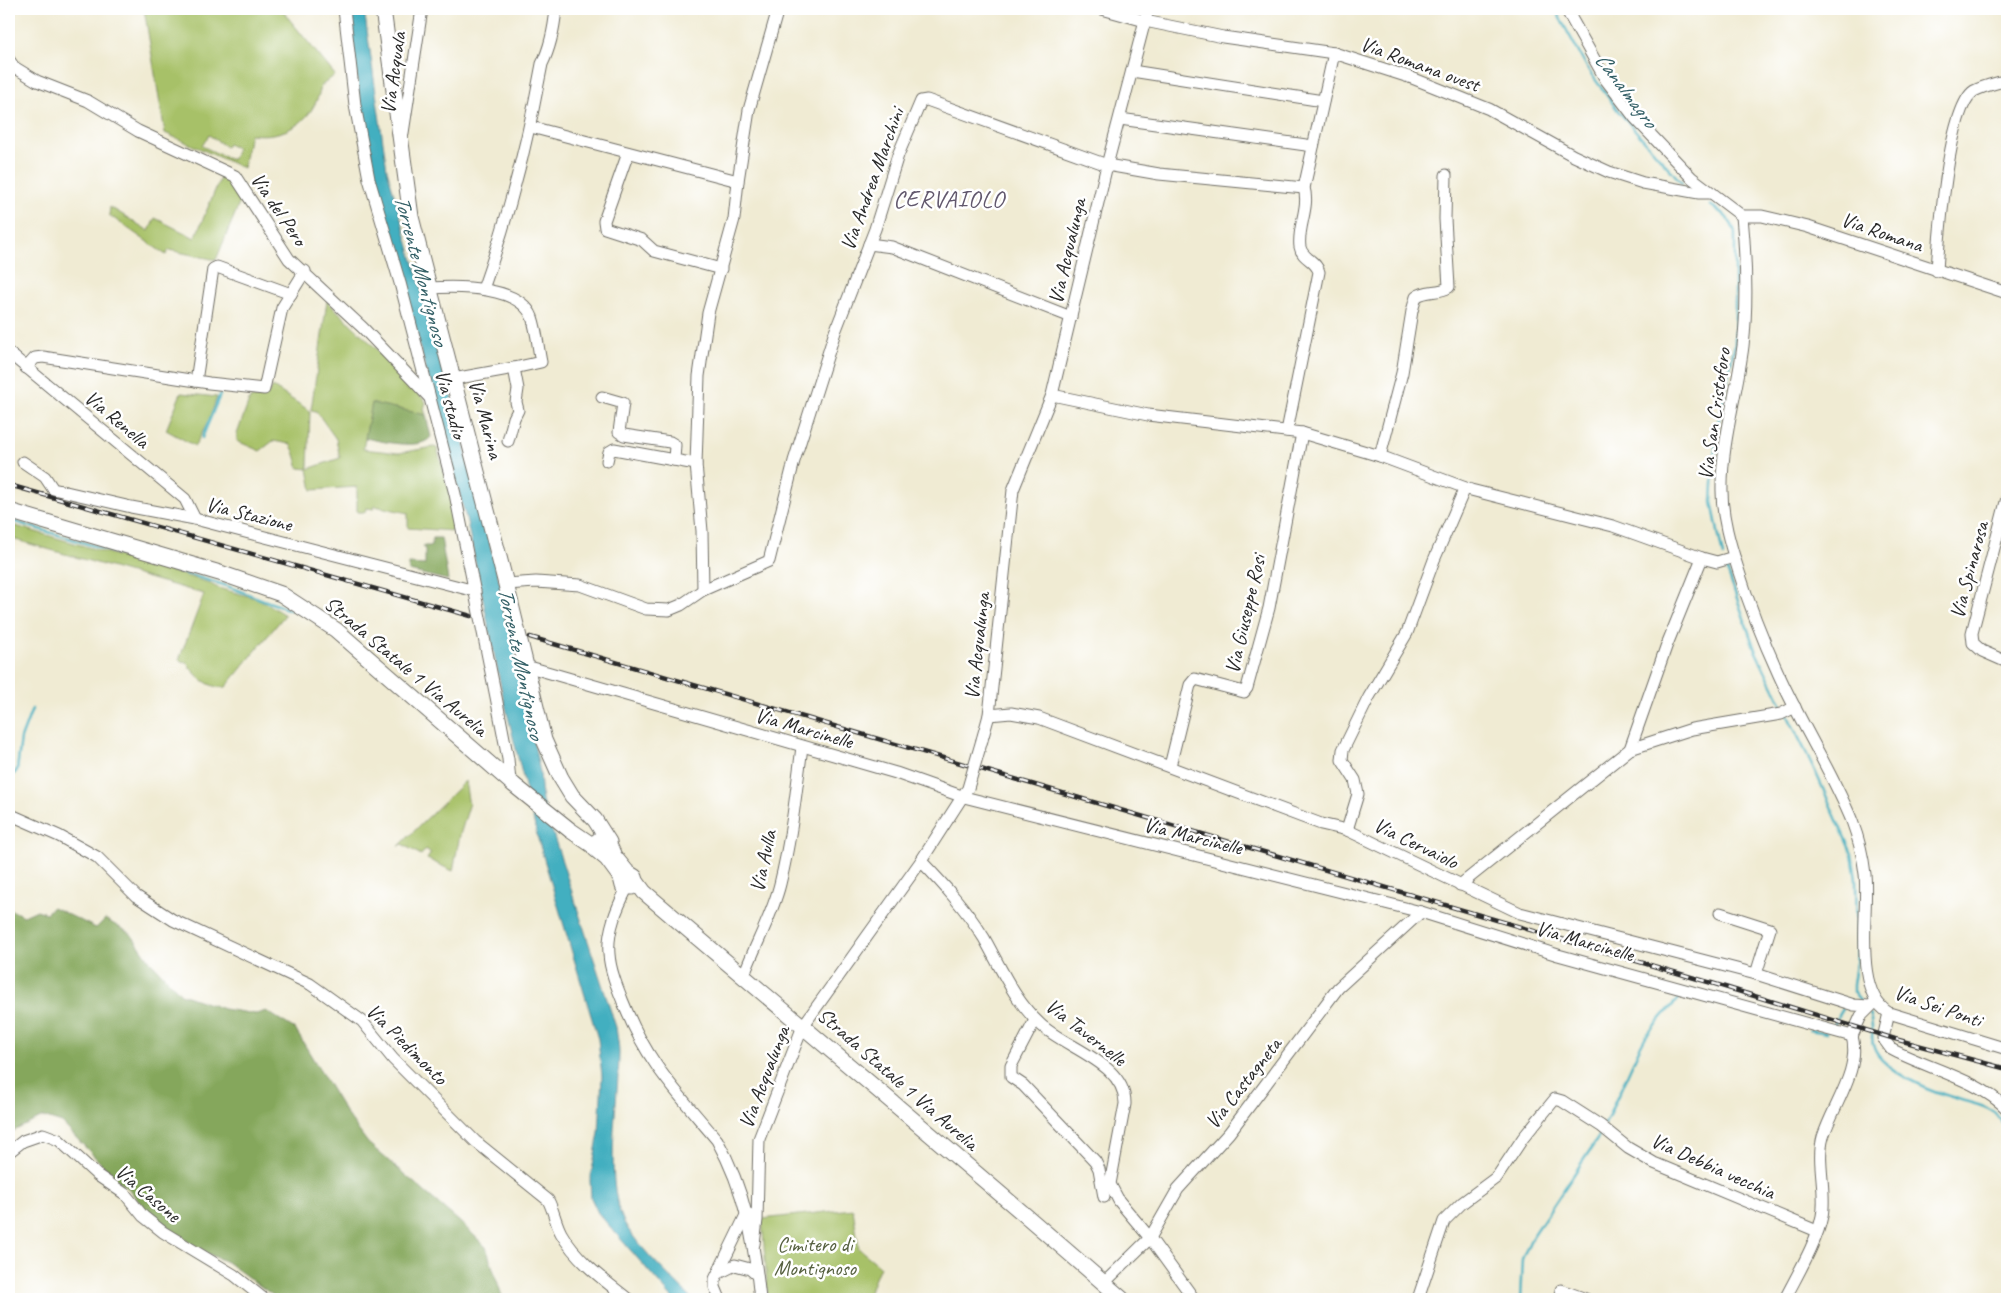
<svg xmlns="http://www.w3.org/2000/svg" width="2016" height="1308" viewBox="0 0 2016 1308" font-family="Caveat,sans-serif">
<rect width="100%" height="100%" fill="#fff"/>
<filter id="ink" filterUnits="userSpaceOnUse"><feTurbulence type="fractalNoise" baseFrequency=".02" numOctaves="2"/><feDisplacementMap in="SourceGraphic" scale="10" xChannelSelector="R" yChannelSelector="G"/><feConvolveMatrix kernelMatrix="1 2 1 2 8 2 1 2 1" color-interpolation-filters="sRGB"/></filter>
<filter id="wash" filterUnits="userSpaceOnUse"><feTurbulence type="fractalNoise" baseFrequency=".0096" numOctaves="4" result="noise"/><feDisplacementMap in="SourceGraphic" scale="20" xChannelSelector="R" yChannelSelector="G"/><feGaussianBlur stdDeviation="1.12" result="paint"/><feColorMatrix in="noise" values="0 0 0 0 0 0 0 0 0 0 0 0 0 0 0 0 0 1.4 0 .05"/><feComposite in="paint" operator="in"/></filter>
<g filter="url(#wash)">
<rect width="100%" height="100%" fill="#f0ebd3"/>
<!-- green -->
<g fill="#a7c168" stroke="#69764a" fill-rule="evenodd">
<path d="M144,9H281L335,75L321,86C314,122 285,139 250,134L243,168L165,133ZM209,135L226,147L228,144L237,148L233,159H229L202,146Z"/>
<polygon points="222,174 231,179 242,197 216,260 169,250 166,255 109,215 110,207 149,231 155,218 195,238"/>
<polygon points="327,301 382,354 426,402 424,409 426,415 372,403 363,449 399,453 434,447 437,448 456,512 457,527 453,531 408,528 408,513 375,506 374,509 366,508 365,512 357,512 357,487 312,490 308,469 299,468 294,451 290,444 273,441 260,451 237,441 237,434 250,398 266,397 273,387 310,411 308,469 340,458 336,439 316,411 311,410"/>
<polygon points="181,393 217,397 209,420 195,446 166,430"/>
<path d="M9,524L207,582L218,588L259,599L285,615L226,687C212,691 193,674 187,663L179,660L204,594L9,538Z"/>
<polygon points="465,781 469,806 460,835 453,871 427,859 431,853 426,849 421,855 402,844 398,847"/>
<polygon points="853,1209 859,1249 880,1266 869,1293 860,1299 768,1299 762,1219"/>
</g>
<!-- forest -->
<g fill="#85a75c" stroke="#586944">
<path d="M372,403L426,415L431,437C420,451 381,441 365,438Z"/>
<polygon points="433,538 441,538 448,580 409,571 409,564 425,565 425,549 423,546 431,546"/>
<polygon points="53,907 96,928 105,919 131,934 150,961 181,994 224,1009 256,1014 266,1011 295,1029 347,1115 368,1143 461,1223 486,1247 503,1299 278,1299 227,1262 206,1253 179,1236 143,1207 128,1188 118,1181 62,1123 43,1117 9,1133 9,909 24,916 37,910 46,913"/>
</g>
<!-- water -->
<path fill="#42afc0" stroke="#366d76" d="M349,9H364L387,170L444,368L501,587L540,772L542,800L616,1027C617,1036 619,1045 619,1053C619,1101 601,1189 628,1229C644,1253 672,1278 692,1299H673L598,1213L591,1198L590,1180L599,1133L602,1076L598,1039L538,839L502,692L467,522L365,146Z"/>
<g fill="none" stroke-linecap="round" stroke-linejoin="round">
<!-- stream -->
<g stroke="#42afc0" stroke-width="2.5">
<polyline points="1555,9 1589,71 1619,112 1682,183"/>
<path d="M1710,205C1722,213 1731,218 1735,233V343L1716,433L1712,502L1723,556"/>
<polyline points="202,438 220,395"/>
<polyline points="9,520 224,585 290,610"/>
<polyline points="1725,564 1755,650 1784,709"/>
<polyline points="1787,714 1816,773 1852,854 1856,879 1857,956 1853,985 1853,992 1860,1001"/>
<polyline points="9,781 17,770 21,738 32,709"/>
<path d="M1869,1014C1877,1029 1865,1043 1882,1060C1902,1080 1932,1091 1958,1099C1970,1103 1988,1106 1997,1115C2004,1122 2005,1131 2007,1140"/>
<polyline points="1834,1024 1843,1009"/>
<polyline points="1810,1030 1826,1033"/>
<polyline points="1605,1124 1639,1049 1646,1036 1683,993"/>
<polyline points="2007,1181 2007,1215"/>
<polyline points="1520,1299 1522,1259 1531,1239 1602,1132"/>
</g>
</g>
</g>
<g filter="url(#ink)">
<g fill="none" stroke-linecap="round" stroke-linejoin="round">
<!-- minor casing -->
<g stroke="#706e66" stroke-width="13">
<g id="minor">
<polyline points="344,9 355,105 369,179 400,283 455,494 496,697 508,759 510,782"/>
<polyline points="1102,9 1145,21 1223,37 1334,53 1412,78 1489,109 1574,156 1609,172 1643,183 1699,193 1712,193"/>
<path d="M1566,9L1606,80L1635,118L1692,178L1742,216C1746,258 1748,303 1743,346C1737,394 1721,443 1722,491C1722,517 1730,544 1738,569C1749,605 1763,640 1779,675C1801,724 1831,770 1852,821C1858,837 1863,856 1865,874C1869,912 1852,991 1889,1013L2007,1049"/>
<polyline points="9,60 14,67 37,81 88,101 138,131 235,176 289,259 363,328 429,397"/>
<polyline points="1132,71 1323,101"/>
<polyline points="1120,119 1313,146"/>
<polyline points="531,127 738,181"/>
<polyline points="403,133 422,9"/>
<polyline points="628,153 604,221 605,228 642,240 654,251 721,269"/>
<polyline points="1742,216 1762,216 1808,227 2007,293"/>
<polyline points="869,244 892,247 1071,317"/>
<path d="M1937,271C1939,238 1948,108 1974,91C1983,86 1997,83 2007,80"/>
<path d="M430,288C458,286 520,286 532,317C537,331 538,348 541,362L514,368L518,389L516,402L518,410L514,418L508,441"/>
<path d="M483,289C509,215 528,141 542,64C551,46 554,29 556,9"/>
<polyline points="9,353 179,494 185,499 195,519"/>
<polyline points="26,368 35,358 43,357 209,383 264,389 282,308 305,271"/>
<polyline points="453,379 514,368"/>
<polyline points="196,381 213,269 217,267 291,294"/>
<polyline points="1052,395 1148,415 1302,433 1380,456 1471,490 1613,526 1702,558 1717,562 1734,557"/>
<polyline points="602,397 623,403 619,432 624,435 670,442 675,445 674,460 696,464"/>
<path d="M1287,431L1319,272C1316,260 1302,259 1300,247C1297,228 1310,207 1304,188L1334,53"/>
<path d="M1380,456L1402,373L1412,311L1416,297C1426,289 1439,294 1449,287L1445,219L1446,175"/>
<polyline points="607,461 609,452 614,449 674,460"/>
<polyline points="23,462 45,477 53,489 131,507 195,519 475,591"/>
<polyline points="2007,498 1972,633 1973,643 1982,651 2007,662"/>
<polyline points="506,584 536,582 580,585 646,609 669,610 681,605 703,590 769,561 794,461 835,332 875,229 898,155 921,101 927,100 1107,165 1159,174 1304,188"/>
<polyline points="703,590 702,531 696,464 699,376 708,313 734,219 738,181 749,110 778,9"/>
<polyline points="526,666 896,773 964,797 1421,912 1558,955 1852,1036"/>
<polyline points="989,715 1011,713 1039,718 1321,824 1347,830 1520,913 1756,974 1854,1005 1869,1006"/>
<polyline points="982,740 989,715 1013,490 1052,395 1107,165 1148,9"/>
<polyline points="1630,749 1666,647 1702,558"/>
<polyline points="1170,766 1190,685 1195,679 1244,692 1247,688 1269,608 1302,433"/>
<path d="M9,814L59,836L97,857L136,896L173,920L310,984L327,996L362,1021L393,1059L475,1141L548,1200C554,1211 555,1222 561,1233C576,1260 604,1280 628,1299"/>
<polyline points="1347,830 1358,794 1355,780 1342,760 1343,750 1369,697 1407,633 1434,560 1465,488"/>
<path d="M921,861C944,885 966,909 984,938C1001,968 1014,1000 1040,1024C1065,1048 1126,1063 1125,1104L1110,1184L1119,1201L1150,1238L1194,1299"/>
<polyline points="1460,885 1630,749 1692,729 1781,714 1795,707"/>
<path d="M627,888C617,908 607,931 609,954C610,970 617,987 623,1002C647,1063 676,1091 717,1140C746,1192 754,1242 760,1299"/>
<polyline points="1720,913 1770,929 1756,974"/>
<path d="M743,978C754,946 772,917 780,884C791,840 796,793 802,747"/>
<path d="M1889,1013L1883,1038L1891,1049C1926,1068 1980,1080 2007,1109"/>
<polyline points="1035,1020 1011,1066 1011,1077 1023,1085 1095,1161 1099,1169 1104,1197"/>
<polyline points="1852,1036 1861,1016 1874,1003"/>
<polyline points="9,1152 23,1141 43,1134 59,1140 97,1175 125,1194 143,1216 163,1232 234,1275 264,1299"/>
<polyline points="754,1244 757,1220 759,1139 803,1026 921,861 966,791"/>
<polyline points="719,1273 735,1265 750,1269 757,1275"/>
<polyline points="1104,1283 1150,1238 1178,1189 1229,1133 1338,988 1421,912"/>
<polyline points="1561,1290 1586,1299"/>
<polyline points="720,1299 715,1287 715,1279 747,1213"/>
<polyline points="1418,1299 1444,1221 1462,1203 1497,1177 1523,1138 1555,1099 1562,1101 1601,1126 1628,1148 1654,1163 1817,1231"/>
<path d="M1785,1299C1797,1275 1817,1242 1822,1216C1827,1191 1816,1162 1823,1137C1833,1105 1861,1070 1852,1036"/>
</g>
</g>
<!-- major casing -->
<g stroke="#706e66" stroke-width="17">
<g id="major">
<polyline points="383,9 411,217 506,584 544,740 561,778 572,796 595,820 609,842"/>
<polyline points="9,511 223,574 281,594 336,630 514,785 570,830 595,847"/>
<polygon points="600,839 607,840 614,856 627,872 635,877 636,881 632,887 623,886 621,878 607,859 595,849 596,842"/>
<path d="M636,881L644,892C803,1028 965,1161 1122,1299"/>
</g>
</g>
<!-- minor -->
<use href="#minor" stroke="#fff" stroke-width="11"/>
<!-- major -->
<use href="#major" stroke="#fff" stroke-width="15"/>
<!-- rail casing -->
<g stroke="#2b2b2b" stroke-width="4.5">
<g id="rail">
<polyline points="9,485 471,616"/>
<polyline points="530,637 1715,984 1895,1039 2007,1069"/>
</g>
</g>
<!-- rail -->
<use href="#rail" stroke="#fff" stroke-width="2.5" stroke-dasharray="8" stroke-linecap="butt"/>
<!-- minor-bridge casing -->
<g stroke="#706e66" stroke-width="13" stroke-linecap="butt">
<polyline id="minor-bridge" points="968,788 982,740"/>
</g>
<!-- minor-bridge -->
<use href="#minor-bridge" stroke="#fff" stroke-width="11"/>
</g>
</g>
<g text-anchor="middle" dominant-baseline="central" stroke-width="5" stroke-linejoin="round" paint-order="stroke">
<!-- street labels -->
<g font-size="21" fill="#2b2b2b" stroke="#fff">
<text transform="translate(1420 64) rotate(20)">Via Romana ovest</text>
<text transform="translate(393 73) rotate(-82)">Via Acquala</text>
<text transform="translate(872 179) rotate(-70)">Via Andrea Marchini</text>
<text transform="translate(279 209) rotate(56)">Via del Pero</text>
<text transform="translate(1882 232) rotate(19)">Via Romana</text>
<text transform="translate(1067 251) rotate(-77)">Via Acqualunga</text>
<text transform="translate(451 404) rotate(75)">Via stadio</text>
<text transform="translate(1714 414) rotate(-82)">Via San Cristoforo</text>
<text transform="translate(117 419) rotate(40)">Via Renella</text>
<text transform="translate(486 419) rotate(75)">Via Marina</text>
<text transform="translate(249 514) rotate(14)">Via Stazione</text>
<text transform="translate(1969 570) rotate(-75)">Via Spinarosa</text>
<text transform="translate(1245 614) rotate(-77)">Via Giuseppe Rosi</text>
<text transform="translate(977 646) rotate(-84)">Via Acqualunga</text>
<text transform="translate(406 666) rotate(40)">Strada Statale 1 Via Aurelia</text>
<text transform="translate(804 728) rotate(16)">Via Marcinelle</text>
<text transform="translate(1193 836) rotate(14)">Via Marcinelle</text>
<text transform="translate(1416 843) rotate(26)">Via Cervaiolo</text>
<text transform="translate(763 861) rotate(-78)">Via Aulla</text>
<text transform="translate(1585 941) rotate(16)">Via Marcinelle</text>
<text transform="translate(1938 1006) rotate(19)">Via Sei Ponti</text>
<text transform="translate(1086 1032) rotate(38)">Via Tavernelle</text>
<text transform="translate(407 1044) rotate(45)">Via Piedimonto</text>
<text transform="translate(764 1077) rotate(-69)">Via Acqualunga</text>
<text transform="translate(898 1079) rotate(41)">Strada Statale 1 Via Aurelia</text>
<text transform="translate(1243 1083) rotate(-52)">Via Castagneta</text>
<text transform="translate(1713 1166) rotate(24)">Via Debbia vecchia</text>
<text transform="translate(148 1193) rotate(40)">Via Casone</text>
</g>
<!-- park labels -->
<g font-size="21" fill="#566040" stroke="#fff">
<text x="815" y="1244">Cimitero di<tspan x="815" dy="24">Montignoso</tspan></text>
</g>
<!-- water labels -->
<g font-size="22" font-style="italic" fill="#346067" stroke="#fff">
<text transform="translate(1626 90) rotate(53)">Canalmagro</text>
<text transform="translate(421 270) rotate(75)">Torrente Montignoso</text>
<text transform="translate(521 663) rotate(78)">Torrente Montignoso</text>
</g>
<!-- quarter labels -->
<g font-size="24" letter-spacing="1" fill="#62586d" stroke="#fff">
<text x="949" y="199">CERVAIOLO</text>
</g>
</g>
<!-- margin -->
<rect width="2016" height="1308" fill="none" stroke="#fff" stroke-width="30"/>
</svg>
